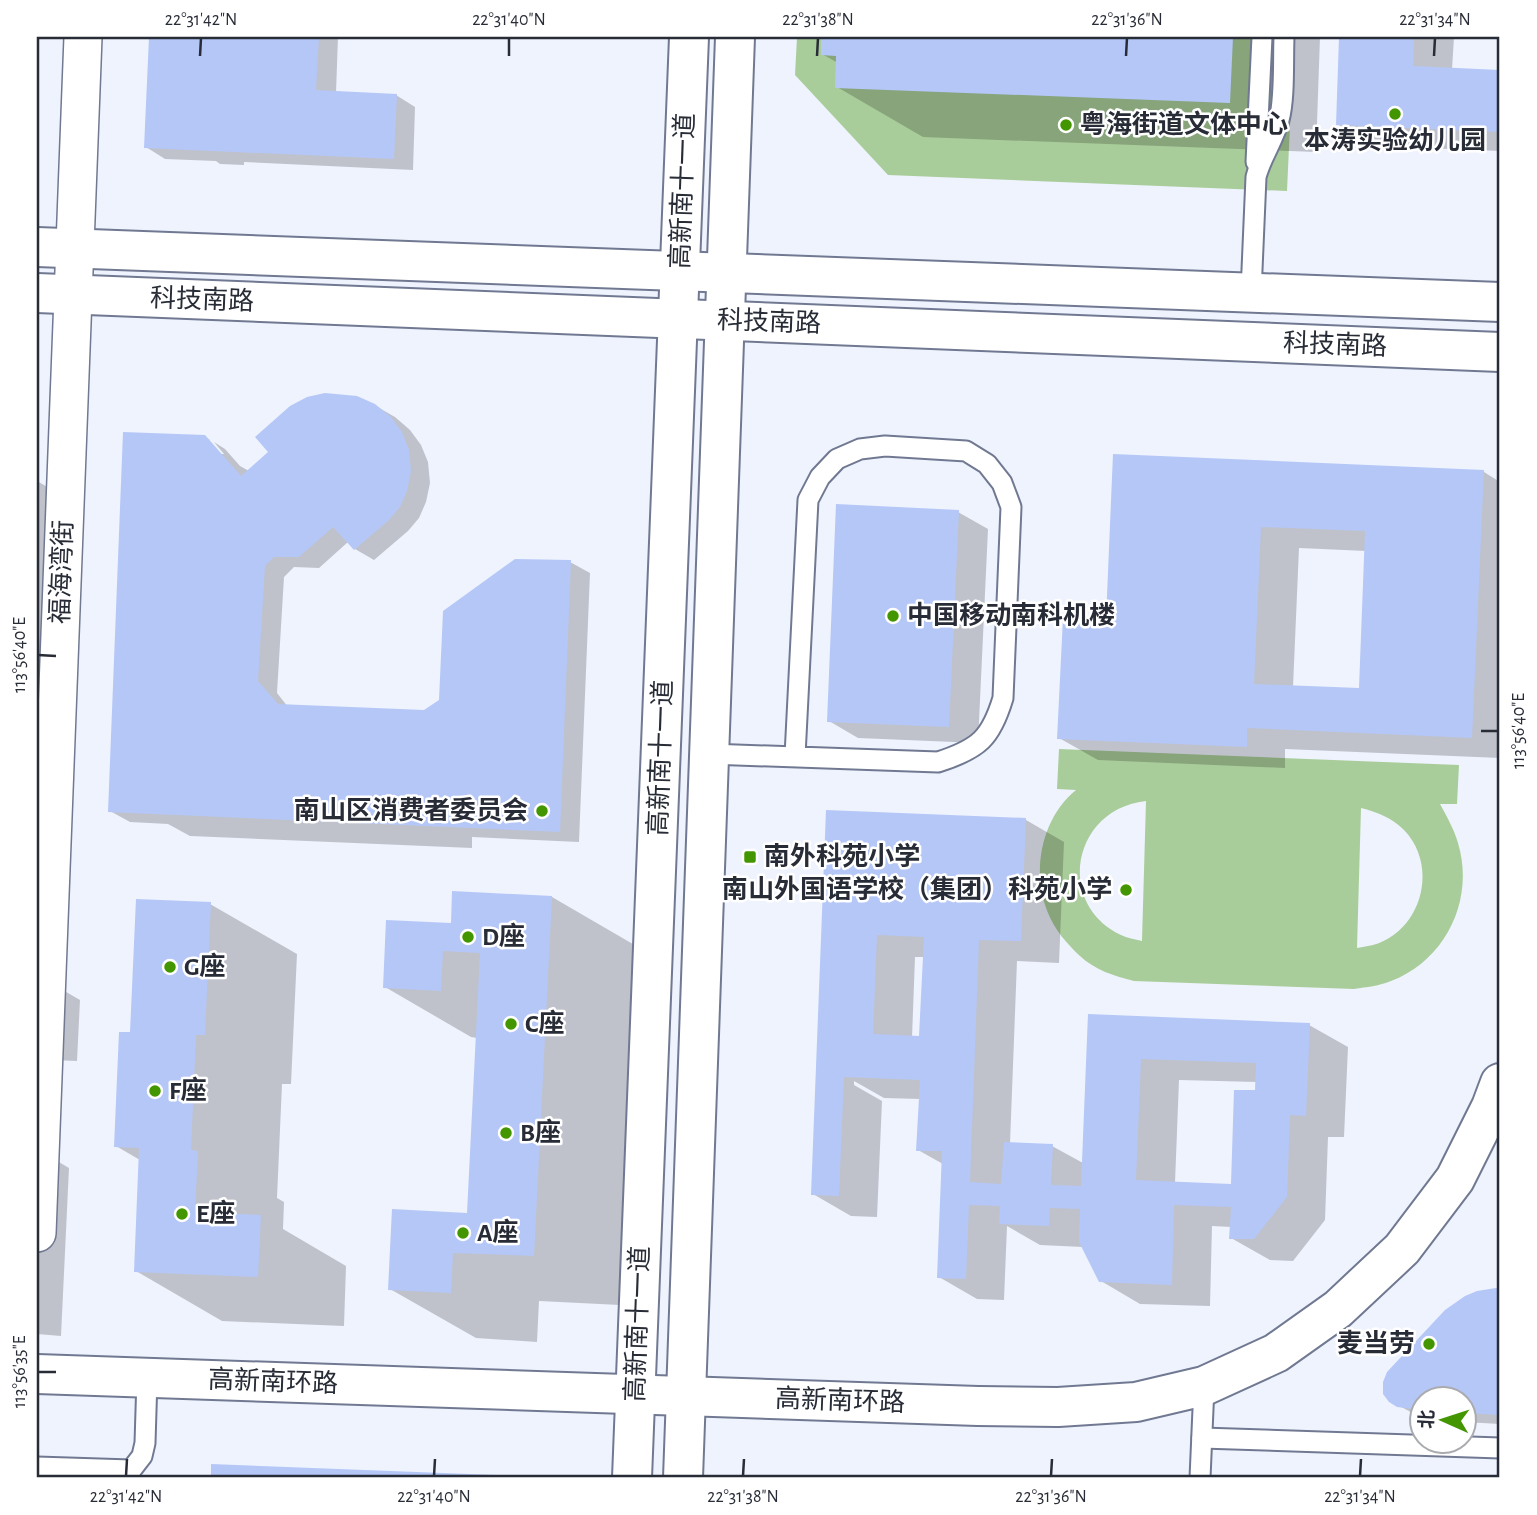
<svg xmlns="http://www.w3.org/2000/svg" width="1537" height="1515" viewBox="0 0 1537 1515" font-family="'Alegreya Sans','Noto Sans SC',sans-serif">
<rect width="100%" height="100%" fill="#eff3fe"/>
<!-- green -->
<g fill="#a9cd9a" fill-rule="evenodd">
<polygon points="797,37 1294,37 1287,191 888,175 795,75"/>
<path d="M1059,749L1459,765L1457,804H1440C1447,817 1454,829 1458,843C1475,899 1446,960 1391,981C1379,986 1367,987 1354,989L1134,981C1114,976 1095,970 1080,956C1067,944 1055,930 1048,913C1031,873 1041,818 1076,790L1057,789ZM1146,801L1142,940V941C1135,939 1127,938 1121,935C1055,904 1072,809 1146,801ZM1361,808C1377,812 1392,818 1404,830C1439,866 1422,931 1373,945C1368,946 1363,947 1357,948Z"/>
</g>
<!-- shadow -->
<g fill="#0003" fill-rule="evenodd">
<polygon points="151,37 338,37 336,93 396,95 415,107 413,170 244,162 244,165 220,164 216,161 165,159 146,147"/>
<polygon points="823,37 1320,37 1316,152 923,137 837,87 838,63 822,54"/>
<polygon points="1341,37 1454,37 1452,70 1500,72 1500,151 1376,146 1337,124"/>
<polygon points="374,405 395,417 410,430 421,445 428,462 430,483 426,502 419,518 408,531 374,560 355,549 348,542 319,568 294,567 284,577 277,693 288,707 424,712 440,701 570,562 590,573 579,842 472,837 472,848 190,836 168,824 130,822 110,811 205,437 210,440 208,441 220,454 224,454 214,442 225,449 240,466 249,471"/>
<path d="M1115,456L1484,472L1500,482V758L1285,749V768L1098,760L1059,738L1108,621ZM1299,548L1366,551L1361,690L1293,687Z"/>
<polygon points="37,481 84,508 71,843 37,842"/>
<polygon points="958,512 988,529 978,743 858,738 829,721"/>
<path d="M828,812L1026,820L1064,842L1059,963L1017,961L1010,1144L1052,1146L1083,1163L1090,1016L1309,1025L1348,1047L1344,1137H1328L1325,1220L1293,1261L1270,1260L1231,1238L1232,1227L1212,1226L1210,1306L1140,1304L1101,1281L1083,1247L1040,1245L1007,1226L1004,1300L977,1299L939,1277L943,1164L918,1150L920,1099L884,1098L854,1081V1085L882,1101L877,1217L851,1216L813,1194ZM915,957H925L921,1038H912ZM1179,1080L1257,1082V1092L1233,1185L1175,1183Z"/>
<polygon points="552,897 638,947 620,1305 539,1301 537,1342 476,1338 390,1289 468,1215 477,1038 471,1037 385,987 453,925"/>
<polygon points="210,904 297,954 291,1084 282,1084 277,1198 284,1202 283,1229 346,1266 344,1326 222,1321 136,1271 140,1160 116,1146 131,1034"/>
<polygon points="37,975 80,1000 77,1061 52,1060"/>
<polygon points="37,1149 69,1168 61,1336 37,1334"/>
<polygon points="1496,1290 1500,1291 1500,1424 1464,1422 1464,1400 1422,1400 1422,1418 1390,1401"/>
<polygon points="213,1466 510,1478 213,1478"/>
</g>
<!-- building -->
<g fill="#b5c7f7" fill-rule="evenodd">
<polygon points="149,37 319,37 316,90 397,94 394,159 144,148"/>
<polygon points="821,37 1233,37 1230,103 835,88 836,56 821,55"/>
<polygon points="1339,37 1414,37 1413,66 1500,70 1500,132 1336,125"/>
<polygon points="325,393 357,396 375,404 391,417 402,432 409,450 411,471 407,491 400,507 389,520 354,550 333,527 299,557 274,557 265,566 258,681 278,704 424,710 439,700 443,611 515,559 571,560 560,832 108,812 123,432 205,435 241,476 268,452 255,437 290,406 307,397"/>
<path d="M1113,454L1484,470L1472,738L1247,728V747L1057,739L1063,618L1106,619ZM1261,527L1365,531L1359,688L1254,684Z"/>
<polygon points="836,504 959,510 949,727 827,722"/>
<path d="M826,810L1026,818L1021,941L979,940L970,1182L1001,1184L1004,1142L1053,1144L1051,1185L1081,1186L1088,1014L1310,1023L1306,1116L1290,1115L1287,1197L1254,1239H1229L1231,1207L1174,1205L1172,1285L1099,1282L1079,1242L1080,1209L1050,1208L1049,1226L999,1224L1000,1206L969,1205L966,1279L937,1278L942,1151H916L920,1080L844,1077L839,1196L811,1195ZM877,935L924,937L919,1036L873,1034ZM1141,1059L1256,1063L1255,1090H1234L1231,1184L1136,1180Z"/>
<polygon points="452,891 552,896 534,1256 453,1253 451,1293 388,1290 392,1209 467,1213 480,953 443,951 441,991 383,988 386,920 451,923"/>
<polygon points="136,899 211,902 205,1035 196,1035 191,1150 198,1151 195,1212 261,1215 258,1277 134,1272 139,1148 114,1147 119,1032 130,1032"/>
<polygon points="1496,1288 1500,1289 1500,1415 1464,1413 1464,1400 1422,1400 1422,1410 1397,1407 1389,1402 1383,1394 1383,1382 1387,1372 1445,1310 1465,1296 1477,1291"/>
<polygon points="211,1464 495,1475 509,1476 509,1478 211,1478"/>
</g>
<g fill="none" stroke-linecap="round" stroke-linejoin="round">
<!-- service casing -->
<g stroke="#707991" stroke-width="23">
<g id="service">
<polyline points="1256,162 1262,37"/>
<path d="M1251,293L1256,177C1261,157 1274,140 1279,120C1285,98 1283,61 1284,37"/>
<path d="M709,754L938,762C979,749 991,738 1003,698L1011,507L1002,483L987,464L966,451L885,446L860,449L837,459L820,477L808,500L795,756"/>
<polyline points="1202,1438 1500,1448"/>
<polyline points="37,1467 131,1470"/>
<polyline points="125,1478 142,1456 145,1443 147,1378"/>
<polyline points="1200,1478 1204,1386"/>
</g>
</g>
<!-- minor casing -->
<g stroke="#707991" stroke-width="40">
<polyline id="minor" points="37,1233 83,37"/>
</g>
<!-- tertiary casing -->
<g stroke="#707991" stroke-width="42">
<g id="tertiary">
<polyline points="37,1374 978,1406 1058,1407 1136,1402 1204,1386 1276,1353 1338,1309 1402,1249 1455,1179 1491,1107 1500,1083"/>
<polyline points="632,1478 689,37"/>
<polyline points="683,1478 735,37"/>
</g>
</g>
<!-- secondary casing -->
<g stroke="#707991" stroke-width="42">
<g id="secondary">
<polyline points="37,247 1500,302"/>
<polyline points="37,293 1500,352"/>
</g>
</g>
<!-- service -->
<use href="#service" stroke="#fff" stroke-width="19"/>
<!-- minor -->
<use href="#minor" stroke="#fff" stroke-width="37"/>
<!-- tertiary -->
<use href="#tertiary" stroke="#fff" stroke-width="38"/>
<!-- secondary -->
<use href="#secondary" stroke="#fff" stroke-width="38"/>
</g>
<!-- ticks -->
<path fill="none" stroke="#282c36" stroke-width="2.5" d="M200,56L201,38M509,56V38M817,56L818,38M1126,56L1127,38M1434,56L1435,38M38,655L56,656M1481,731H1498M38,1372H56M126,1476L127,1459M434,1476L435,1459M743,1476L744,1459M1051,1476L1052,1459M1360,1476L1361,1459"/>
<!-- markers -->
<g fill="#449600" stroke="#fff" stroke-width="2.5">
<circle cx="1395" cy="114" r="7"/>
<circle cx="1066" cy="125" r="7"/>
<circle cx="893" cy="616" r="7"/>
<circle cx="542" cy="811" r="7"/>
<rect x="743" y="850" width="14" height="14" rx="3.5"/>
<circle cx="1126" cy="890" r="7"/>
<circle cx="468" cy="937" r="7"/>
<circle cx="170" cy="967" r="7"/>
<circle cx="511" cy="1024" r="7"/>
<circle cx="155" cy="1091" r="7"/>
<circle cx="506" cy="1133" r="7"/>
<circle cx="182" cy="1214" r="7"/>
<circle cx="463" cy="1233" r="7"/>
<circle cx="1429" cy="1344" r="7"/>
</g>
<g text-anchor="middle" dominant-baseline="central" stroke-width="5" stroke-linejoin="round" paint-order="stroke">
<!-- poi labels -->
<g font-size="26" font-weight="bold" fill="#282c36" stroke="#fff" text-anchor="start">
<text x="1080" y="125">粤海街道文体中心</text>
<text x="1395" y="141" text-anchor="middle">本涛实验幼儿园</text>
<text x="907" y="616">中国移动南科机楼</text>
<text x="528" y="811" text-anchor="end">南山区消费者委员会</text>
<text x="764" y="857">南外科苑小学</text>
<text x="1112" y="890" text-anchor="end">南山外国语学校（集团）科苑小学</text>
<text x="482" y="937">D座</text>
<text x="184" y="967">G座</text>
<text x="525" y="1024">C座</text>
<text x="169" y="1091">F座</text>
<text x="520" y="1133">B座</text>
<text x="196" y="1214">E座</text>
<text x="477" y="1233">A座</text>
<text x="1415" y="1344" text-anchor="end">麦当劳</text>
</g>
<!-- street labels -->
<g font-size="26" fill="#282c36" stroke="#fff">
<text transform="translate(683 191) rotate(-88)">高新南十一道</text>
<text transform="translate(202 300) rotate(2)">科技南路</text>
<text transform="translate(769 322) rotate(2)">科技南路</text>
<text transform="translate(1335 345) rotate(2)">科技南路</text>
<text transform="translate(62 572) rotate(-88)">福海湾街</text>
<text transform="translate(661 758) rotate(-88)">高新南十一道</text>
<text transform="translate(638 1324) rotate(-88)">高新南十一道</text>
<text transform="translate(273 1382) rotate(2)">高新南环路</text>
<text transform="translate(840 1401) rotate(2)">高新南环路</text>
</g>
</g>
<!-- border -->
<rect width="1537" height="1515" fill="none" stroke="#ffffff" stroke-width="77"/>
<!-- north arrow -->
<g transform="translate(1443 1420) rotate(273)"><circle r="33" fill="#ffffff" stroke="#a9abaf" stroke-width="2"/>
<path d="M0-5L12 26L0 18L-12 26Z" fill="#449600"/>
<text y="-10" font-size="19" font-weight="bold" text-anchor="middle" fill="#282c36">北</text>
</g>
<rect x="38" y="38" width="1460" height="1438" fill="none" stroke="#282c36" stroke-width="2.5"/>
<g font-size="18" text-anchor="middle" fill="#282c36">
<text x="201" y="25">22°31'42"N</text>
<text x="509" y="25">22°31'40"N</text>
<text x="818" y="25">22°31'38"N</text>
<text x="1127" y="25">22°31'36"N</text>
<text x="1435" y="25">22°31'34"N</text>
<text transform="translate(19 655) rotate(-90)" y="6">113°56'40"E</text>
<text transform="translate(1518 731) rotate(-90)" y="6">113°56'40"E</text>
<text transform="translate(19 1372) rotate(-90)" y="6">113°56'35"E</text>
<text x="126" y="1502">22°31'42"N</text>
<text x="434" y="1502">22°31'40"N</text>
<text x="743" y="1502">22°31'38"N</text>
<text x="1051" y="1502">22°31'36"N</text>
<text x="1360" y="1502">22°31'34"N</text>
</g>
</svg>
